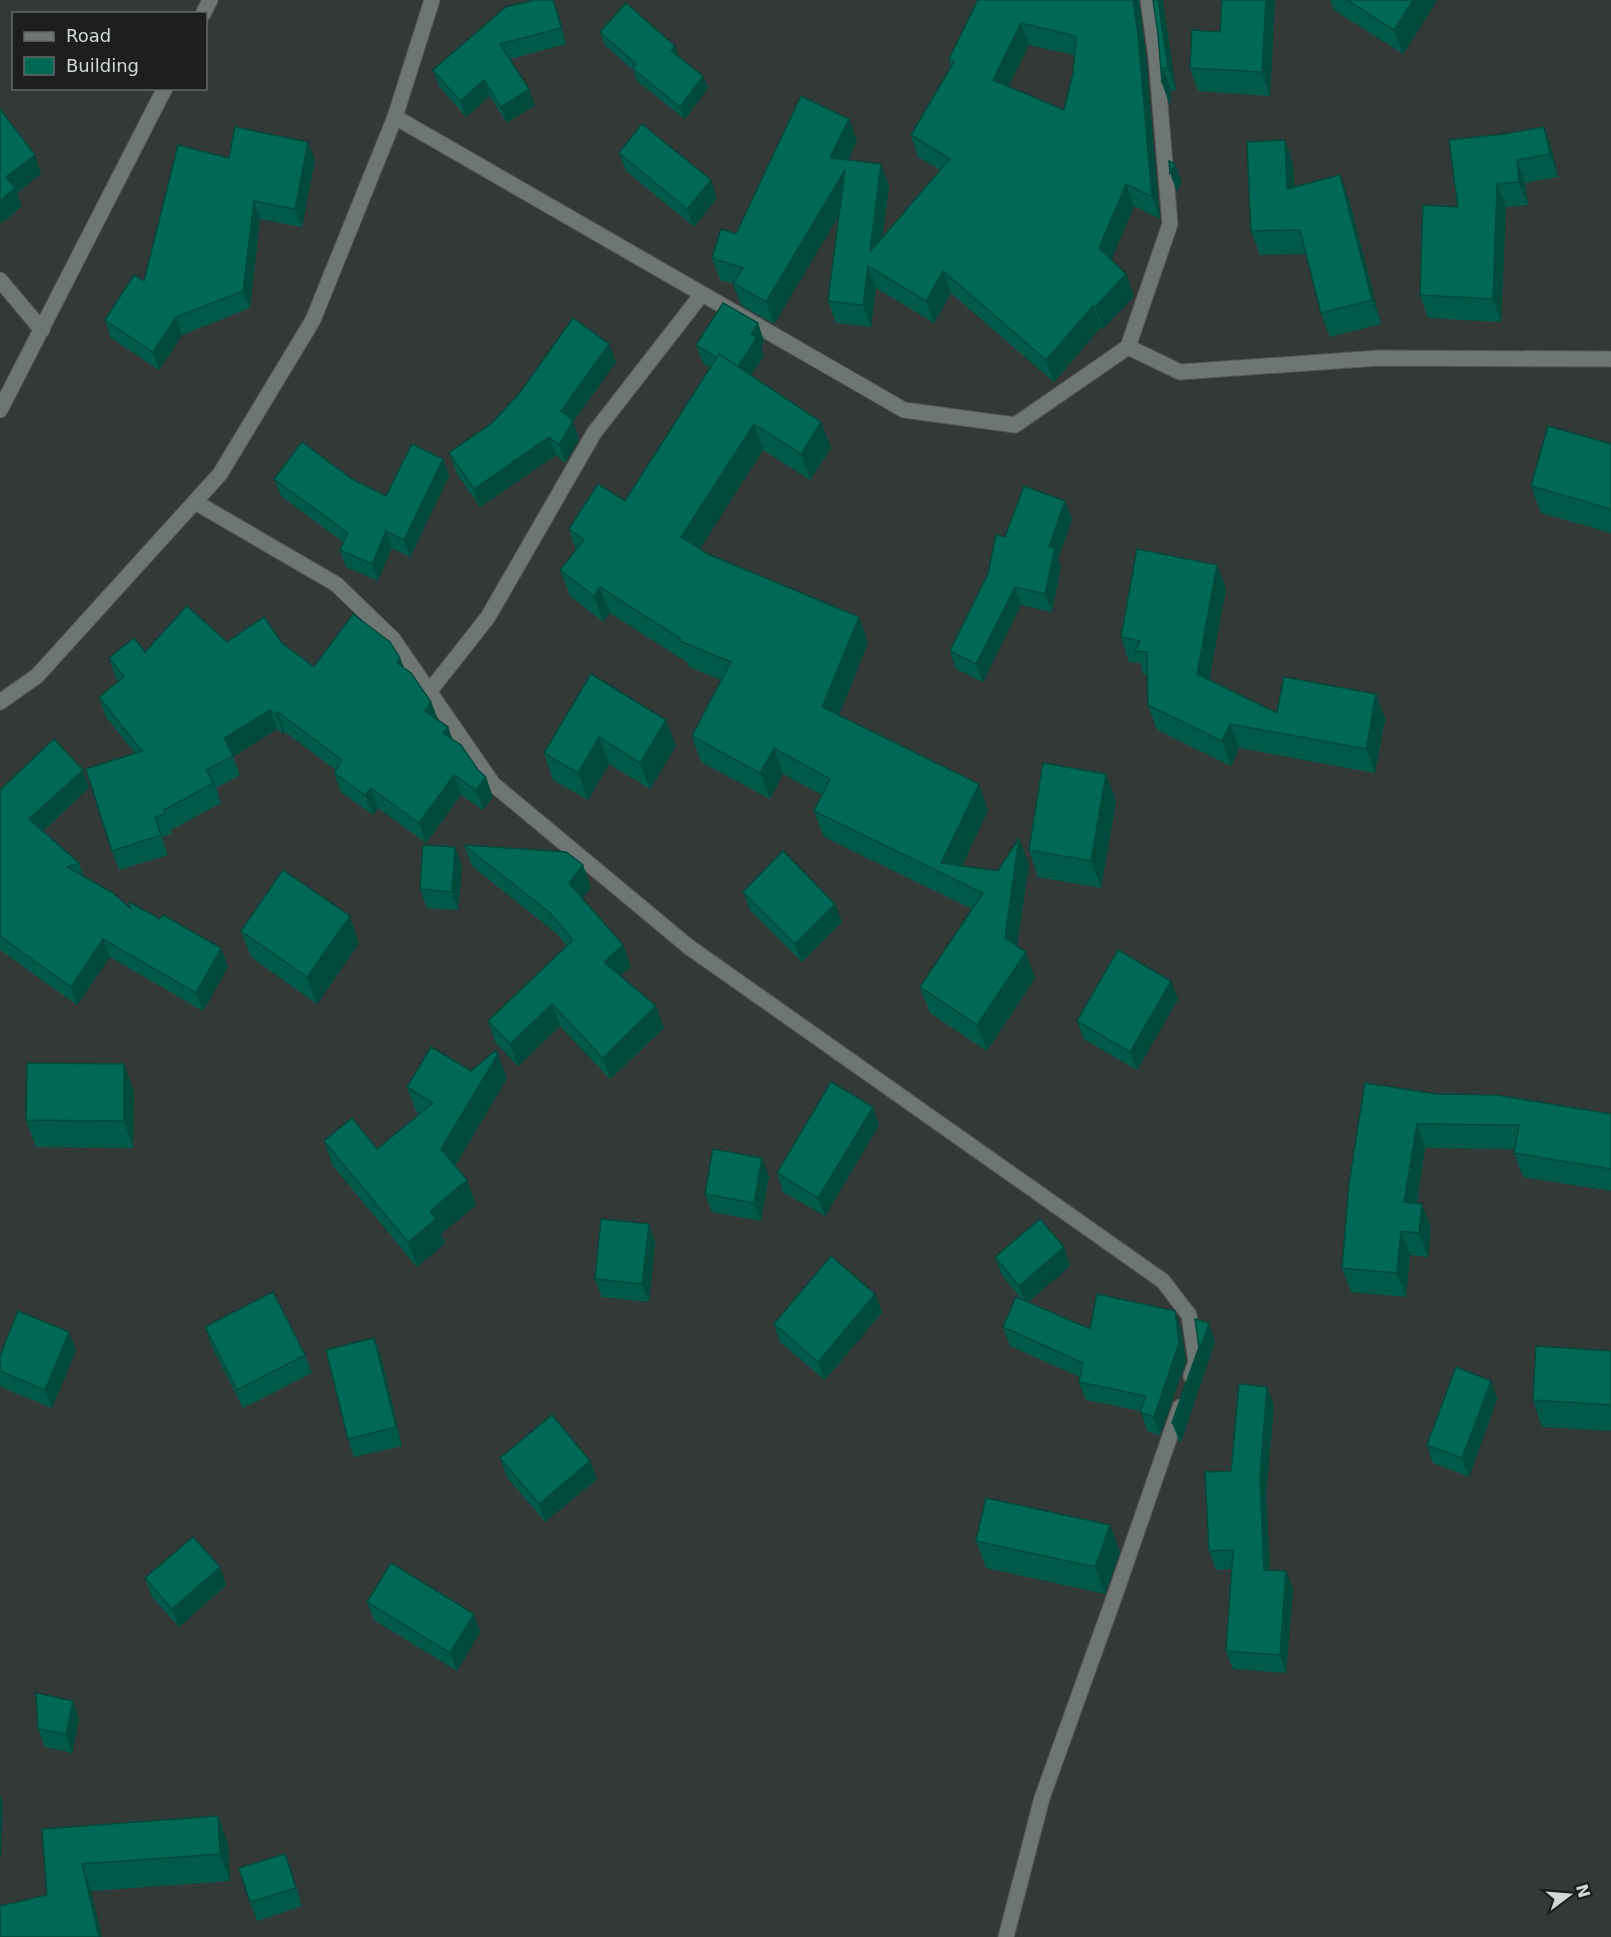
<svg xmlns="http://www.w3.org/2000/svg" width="1611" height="1937" viewBox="0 0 1611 1937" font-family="'DejaVu Sans',sans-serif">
<rect width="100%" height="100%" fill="#323937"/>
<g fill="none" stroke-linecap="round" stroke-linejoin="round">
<!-- minor casing -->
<g stroke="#525755" stroke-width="17">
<g id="minor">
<polyline points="395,117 432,0"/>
<polyline points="0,280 42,330"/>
<polyline points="1128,347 1170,224 1156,57 1148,0"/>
<polyline points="195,502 336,584 393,639 493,784 689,947 1163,1281 1189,1315 1196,1362 1191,1376"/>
<polyline points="429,692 488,617 594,433 702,294"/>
<polyline points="0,702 37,676 220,474 313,320 395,117 904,410 1015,425 1128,347 1180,372 1379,358 1611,359"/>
<polyline points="1006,1937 1042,1798 1115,1595 1180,1407"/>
</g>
</g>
<!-- tertiary casing -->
<g stroke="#525755" stroke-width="17">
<g id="tertiary">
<polyline points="203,14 210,0"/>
<polyline points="0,410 165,88"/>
</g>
</g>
<!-- minor -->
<use href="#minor" stroke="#6e7673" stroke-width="15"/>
<!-- tertiary -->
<use href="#tertiary" stroke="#6e7673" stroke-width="15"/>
</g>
<!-- wall -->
<g fill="#005a4a" fill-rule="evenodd">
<path d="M975,0H1139L1146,58L1160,219L1134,206L1111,260L1126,274L1134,296L1103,329L1101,327L1054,382L951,293L934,323L876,288L871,327L836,323L828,301L839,215L774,324L741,305L733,284L720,280L712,258L736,234L857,141L848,160L881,164L889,186L882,238L940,170L918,157L911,135L951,67L949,59L977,1ZM1029,45L1074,55L1073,74L1064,110L1008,86Z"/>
<polygon points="1275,0 1270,96 1198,91 1190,68 1220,32"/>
<polygon points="1330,0 1437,0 1403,54 1334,10"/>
<polygon points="558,12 566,44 510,59 535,105 507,123 490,96 466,117 439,86 433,70"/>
<polygon points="600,32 675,46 679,57 703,76 708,88 685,119 637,81 633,70 605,45"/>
<polygon points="1158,34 1176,90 1171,90 1170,105 1162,83"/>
<polygon points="1544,127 1552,150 1558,177 1525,183 1528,205 1506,207 1501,322 1428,318 1420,295 1458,207 1505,134"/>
<polygon points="1285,140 1293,164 1294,187 1349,199 1381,324 1330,337 1321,313 1306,254 1260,255 1251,231"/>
<polygon points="619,153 717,198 694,227 626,171"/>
<polygon points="229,158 315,160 302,227 260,219 250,308 182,335 159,370 111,338 105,320 144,281"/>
<polygon points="758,323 764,341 761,347 764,356 751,375 821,422 831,448 810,480 763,450 700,548 708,554 859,617 868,643 839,715 988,810 962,866 998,871 1029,864 1017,946 1035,978 987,1051 930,1013 920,987 972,909 824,837 814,811 822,795 783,774 770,799 701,762 692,736 721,680 689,667 688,663 610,613 603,622 570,596 560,570 576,550 569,529 625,501 710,368 703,363 696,345"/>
<polygon points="609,344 616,362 573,422 579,439 565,463 556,455 480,507 456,472 449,453"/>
<polygon points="1611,444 1611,533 1541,513 1531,486"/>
<polygon points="443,459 449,476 410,557 392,548 378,581 346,567 340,550 343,542 281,496 274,479 352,479 386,496"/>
<polygon points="1072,519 1058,559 1061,566 1052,612 1021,605 983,682 956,669 950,651 1005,537"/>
<polygon points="1217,565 1226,589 1209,680 1277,713 1376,694 1385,719 1375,773 1239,748 1231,766 1157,730 1148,705 1147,675 1144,675 1140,663 1129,662 1121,637"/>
<polygon points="227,642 282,643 314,667 404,668 431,702 438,720 448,727 452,739 493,797 483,810 461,795 426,843 378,808 373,815 341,792 334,773 336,770 285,732 283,734 277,729 233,757 240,775 216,788 221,803 171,830 172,834 162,837 168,855 119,870 112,851 135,753 106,717 99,697 119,681 116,678 109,658 145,652"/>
<polygon points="591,674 676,746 650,789 609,764 588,800 553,780 544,753"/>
<polygon points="1106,774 1116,801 1101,888 1038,877 1029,850"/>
<polygon points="89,788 43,831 79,863 84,876 131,909 228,967 203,1011 110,957 77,1005 0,950 0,790"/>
<polygon points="464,845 591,887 582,898 631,967 620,976 664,1028 610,1079 560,1026 518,1066 496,1043 488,1021 567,946 557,934 472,866"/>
<polygon points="462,866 458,910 427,908 420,889"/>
<polygon points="743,892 842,922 802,962 750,910"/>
<polygon points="241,931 359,943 317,1004 251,957"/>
<polygon points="1178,999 1137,1070 1084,1039 1077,1021"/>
<polygon points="471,1071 507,1078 455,1166 467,1180 476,1205 441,1234 445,1243 417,1267 333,1166 324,1141 377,1149 420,1114 416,1112 407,1087"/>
<polygon points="134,1091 133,1148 36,1147 26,1120"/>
<polygon points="1436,1094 1611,1114 1611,1191 1523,1177 1514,1153 1515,1149 1425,1148 1417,1203 1431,1227 1428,1257 1410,1255 1406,1297 1351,1292 1342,1268 1349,1184"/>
<polygon points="873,1107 879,1125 825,1216 783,1192 777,1173"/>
<polygon points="769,1176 761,1221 712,1212 705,1194"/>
<polygon points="649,1224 655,1242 649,1302 602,1297 595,1279"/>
<polygon points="1064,1247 1070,1266 1028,1302 1090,1329 1181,1329 1186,1361 1160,1435 1147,1431 1141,1411 1086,1400 1079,1382 1080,1377 1010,1346 1003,1327 1022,1300 1002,1275 995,1257"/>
<polygon points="875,1294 882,1312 825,1380 780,1342 774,1324"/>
<polygon points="1209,1323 1215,1342 1181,1442 1179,1441 1172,1423"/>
<polygon points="205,1327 305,1355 312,1373 243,1408 211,1345"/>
<polygon points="374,1338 381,1356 402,1446 354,1457 348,1439"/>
<polygon points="76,1350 52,1408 1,1387 0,1383 0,1356"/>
<polygon points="1611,1351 1611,1431 1542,1427 1533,1400"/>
<polygon points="1491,1381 1497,1399 1469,1477 1433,1463 1427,1445"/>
<polygon points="1274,1405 1266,1495 1270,1570 1293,1589 1286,1673 1233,1669 1226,1651 1232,1569 1216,1570 1209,1551 1231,1471"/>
<polygon points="500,1458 590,1461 597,1479 545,1522 507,1477"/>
<polygon points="1110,1525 1120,1552 1105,1594 986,1568 976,1541"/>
<polygon points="145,1578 226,1585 179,1627 152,1597"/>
<polygon points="367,1602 480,1632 457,1671 374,1620"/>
<polygon points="73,1701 79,1719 72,1753 45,1747 38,1729"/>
<polygon points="42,1829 228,1843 230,1881 91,1891 102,1937 0,1937 47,1895"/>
<polygon points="292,1872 302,1906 257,1921 250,1902"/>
</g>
<!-- shaded-wall -->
<g fill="#004a3c">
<polygon points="553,0 558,12 566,44 561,28"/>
<polygon points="1133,0 1139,0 1146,58 1160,219 1152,197"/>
<polygon points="1158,0 1163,0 1176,90 1168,68"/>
<polygon points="1266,0 1275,0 1270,96 1262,72"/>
<polygon points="1413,0 1437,0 1403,54 1394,30"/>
<polygon points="1021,23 1029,45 1001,102 993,80"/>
<polygon points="675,46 680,58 671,51"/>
<polygon points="1163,68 1171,90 1170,105 1162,83"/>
<polygon points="703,76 708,88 685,119 680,107"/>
<polygon points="484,80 490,96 466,117 460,101"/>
<polygon points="529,89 535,105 507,123 501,107"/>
<polygon points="849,119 857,141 838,179 830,158"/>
<polygon points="1544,127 1552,150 1558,177 1550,154"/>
<polygon points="1285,140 1293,164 1296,213 1287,189"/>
<polygon points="308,142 315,160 302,227 295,209"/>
<polygon points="35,155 41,174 17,193 22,206 1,224 0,220 0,201 6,177"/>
<polygon points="1517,160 1525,183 1528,205 1519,182"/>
<polygon points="881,164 889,186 878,272 870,252"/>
<polygon points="1175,164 1182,182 1177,192 1170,173"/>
<polygon points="845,170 853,192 774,324 766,302"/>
<polygon points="1340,175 1349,199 1381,324 1372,300"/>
<polygon points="711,180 717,198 694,227 687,209"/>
<polygon points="1126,184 1134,206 1107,270 1099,248"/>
<polygon points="1497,184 1506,207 1501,322 1493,299"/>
<polygon points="254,201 260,219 250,308 243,291"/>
<polygon points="868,266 876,288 871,327 863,305"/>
<polygon points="943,271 951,293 934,323 926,301"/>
<polygon points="1126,274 1134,296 1103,329 1095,307"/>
<polygon points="1093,306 1101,327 1054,382 1046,360"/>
<polygon points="176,317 182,335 159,370 153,352"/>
<polygon points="758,323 764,341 761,347 764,356 742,388 736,370 751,334"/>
<polygon points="609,344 616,362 573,422 579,439 565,463 559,445 561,411"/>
<polygon points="821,422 831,448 810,480 801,454"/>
<polygon points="754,424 763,450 691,563 681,537"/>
<polygon points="549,437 556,455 480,507 474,489"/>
<polygon points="443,459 449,476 410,557 404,540"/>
<polygon points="1065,501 1072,519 1058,559 1061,566 1052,612 1045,594 1049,547"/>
<polygon points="386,531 392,548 378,581 372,564"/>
<polygon points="1217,565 1226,589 1206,698 1197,674"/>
<polygon points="600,587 610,613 603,622 594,596"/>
<polygon points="1015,587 1021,605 983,682 976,664"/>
<polygon points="859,617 868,643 831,733 822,707"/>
<polygon points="400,658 408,677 397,663"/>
<polygon points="1376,694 1385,719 1375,773 1366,749"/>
<polygon points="431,702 439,722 425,711"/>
<polygon points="270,710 277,729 233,757 224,738"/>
<polygon points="278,712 285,732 283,734 276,714"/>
<polygon points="666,720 676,746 650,789 640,763"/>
<polygon points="1230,724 1239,748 1231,766 1222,741"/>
<polygon points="448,727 455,746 443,733"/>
<polygon points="599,737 609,764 588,800 578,773"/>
<polygon points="774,748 783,774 770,799 760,773"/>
<polygon points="83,770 89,788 36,837 29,819"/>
<polygon points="1106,774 1116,801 1101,888 1091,861"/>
<polygon points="454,775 461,795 426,843 419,823"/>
<polygon points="486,777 493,797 483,810 476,790"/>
<polygon points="979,784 988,810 955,880 941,863"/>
<polygon points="371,788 378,808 373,815 365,795"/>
<polygon points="1019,838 1029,864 1014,964 1005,938"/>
<polygon points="455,847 462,866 458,910 452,892"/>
<polygon points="583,865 591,887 577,905 569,883"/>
<polygon points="835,904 842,922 802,962 795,944"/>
<polygon points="350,916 359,943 317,1004 307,977"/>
<polygon points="103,939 110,957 77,1005 71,987"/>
<polygon points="623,945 631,967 611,984 604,962"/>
<polygon points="221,948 228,967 203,1011 196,993"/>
<polygon points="1026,952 1035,978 987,1051 977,1025"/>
<polygon points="1171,981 1178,999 1137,1070 1130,1052"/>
<polygon points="552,1004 560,1026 518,1066 510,1044"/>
<polygon points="656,1006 664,1028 610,1079 603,1058"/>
<polygon points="498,1054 507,1078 450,1174 441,1149"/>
<polygon points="124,1064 134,1091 133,1148 124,1121"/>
<polygon points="873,1107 879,1125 825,1216 818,1198"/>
<polygon points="1417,1124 1425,1148 1413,1226 1404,1202"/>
<polygon points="762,1158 769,1176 761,1221 754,1203"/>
<polygon points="467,1180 476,1205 441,1234 445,1243 417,1267 408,1242 430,1211"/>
<polygon points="1422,1204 1431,1227 1428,1257 1419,1233"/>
<polygon points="649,1224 655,1242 649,1302 642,1284"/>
<polygon points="1401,1231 1410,1255 1406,1297 1397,1273"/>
<polygon points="1064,1247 1070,1266 1026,1304 1019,1286"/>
<polygon points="875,1294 882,1312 825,1380 818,1362"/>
<polygon points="1175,1311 1181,1329 1186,1361 1160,1435 1154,1417"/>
<polygon points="1209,1323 1215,1342 1181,1442 1174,1424"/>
<polygon points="69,1332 76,1350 52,1408 45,1390"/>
<polygon points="374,1338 381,1356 402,1446 396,1427"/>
<polygon points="1491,1381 1497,1399 1469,1477 1462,1458"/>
<polygon points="1267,1387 1274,1405 1266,1495 1271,1588 1264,1570 1260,1477"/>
<polygon points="590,1461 597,1479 545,1522 539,1504"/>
<polygon points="1110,1525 1120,1552 1105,1594 1095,1567"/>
<polygon points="220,1567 226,1585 179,1627 172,1609"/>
<polygon points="1286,1571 1293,1589 1286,1673 1280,1655"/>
<polygon points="474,1614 480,1632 457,1671 450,1653"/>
<polygon points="73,1701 79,1719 72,1753 66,1734"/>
<polygon points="0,1794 3,1803 1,1859 0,1856"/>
<polygon points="218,1816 228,1843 230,1881 220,1854"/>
<polygon points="285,1854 292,1872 302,1906 296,1888"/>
<polygon points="82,1864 91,1891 102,1937 99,1937"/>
</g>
<!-- building -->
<g fill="#006956" stroke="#004a3c" stroke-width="1.5" fill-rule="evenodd">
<polygon points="535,0 553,0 561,28 500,44 529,89 501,107 484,80 460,101 433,70 506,7"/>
<path d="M978,0H1133L1138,36L1152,197L1126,184L1099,248L1126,274L1095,307L1093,306L1046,360L943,271L926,301L868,266L863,305L828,301L845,170L766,302L733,283L743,268L712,258L721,229L736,234L801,96L849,119L830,158L881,164L870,252L950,159L911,135L954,62L949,59ZM1021,23L1076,36L1073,74L1064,110L993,80Z"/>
<polygon points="1153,0 1158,0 1168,68 1163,68 1162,83 1158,34"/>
<polygon points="1222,0 1266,0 1262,72 1190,68 1192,30 1220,32"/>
<polygon points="1347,0 1413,0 1394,30"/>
<polygon points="626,3 675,46 671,51 703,76 680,107 632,68 636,64 600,32"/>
<polygon points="0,109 35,155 6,177 15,188 0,201"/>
<polygon points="642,124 711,180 687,209 619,153"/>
<polygon points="235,127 308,142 295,209 254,201 243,291 176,317 153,352 105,320 134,275 144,281 178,145 229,158"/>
<polygon points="1544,127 1550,154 1517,160 1519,182 1497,184 1493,299 1420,295 1423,205 1458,207 1449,140 1505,134"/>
<polygon points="1285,140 1287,189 1340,175 1372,300 1321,313 1300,230 1251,231 1247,142"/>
<polygon points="1169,161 1175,164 1170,173"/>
<polygon points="723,303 758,323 751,334 757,337 738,367 719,354 717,358 696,345"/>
<polygon points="573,318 609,344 561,411 573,421 559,445 549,437 474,489 449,453 492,423 519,394"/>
<polygon points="719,354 821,422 801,454 754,424 681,537 708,554 859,617 822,707 979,784 941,863 998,871 1019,838 1005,938 1026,952 977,1025 920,987 983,893 814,811 830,779 774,748 760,773 692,736 731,662 680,641 681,639 600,587 594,596 560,570 584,540 569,529 598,484 625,501"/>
<polygon points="1548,426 1611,444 1611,509 1531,486"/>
<polygon points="302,442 352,479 386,496 412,444 443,459 404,540 386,531 372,564 340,550 348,533 274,479"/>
<polygon points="1024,486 1065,501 1049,547 1055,548 1045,594 1015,587 976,664 950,651 988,574 996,535 1005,537"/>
<polygon points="1137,549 1217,565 1197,674 1277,713 1284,677 1376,694 1366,749 1230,724 1222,741 1148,705 1147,652 1135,651 1140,641 1121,637"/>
<polygon points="187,606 227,642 264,617 282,643 314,667 353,614 390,642 400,658 397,663 411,673 431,702 425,711 448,727 443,733 461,745 478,770 486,777 476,790 454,775 419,823 371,788 365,795 334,773 342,760 278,712 276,714 270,710 224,738 233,756 206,770 214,783 164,810 165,814 155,817 161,835 112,851 86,769 142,751 99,697 124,677 109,658 134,638 145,652"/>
<polygon points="591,674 666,720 640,763 599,737 578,773 544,753"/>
<polygon points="54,739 83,770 29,819 79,863 67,867 113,893 131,909 129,902 160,919 163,915 221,948 196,993 103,939 71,987 0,936 0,790"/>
<polygon points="1043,763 1106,774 1091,861 1029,850"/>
<polygon points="423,845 455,847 452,892 420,889"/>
<polygon points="464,845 566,852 583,865 569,883 623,945 604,962 656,1006 603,1058 552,1004 510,1044 488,1021 573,940 550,913"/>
<polygon points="783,851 835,904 795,944 743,892"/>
<polygon points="283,870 350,916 307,977 241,931"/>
<polygon points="1118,950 1171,981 1130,1052 1077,1021"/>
<polygon points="431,1047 471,1071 495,1051 498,1054 441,1149 467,1180 430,1211 436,1219 408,1242 324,1141 352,1118 377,1149 433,1103 407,1087"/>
<polygon points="27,1063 124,1064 124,1121 26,1120"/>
<polygon points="831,1082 873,1107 818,1198 777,1173"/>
<polygon points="1365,1083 1436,1094 1496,1095 1611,1114 1611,1169 1514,1153 1519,1125 1417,1124 1404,1202 1422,1204 1419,1233 1401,1231 1397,1273 1342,1268 1349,1184"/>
<polygon points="713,1149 762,1158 754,1203 705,1194"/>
<polygon points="601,1219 649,1224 642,1284 595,1279"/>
<polygon points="1040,1219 1064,1247 1019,1286 995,1257"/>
<polygon points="831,1256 875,1294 818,1362 774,1324"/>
<polygon points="273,1292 305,1355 237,1390 205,1327"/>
<polygon points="1097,1294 1175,1311 1179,1343 1154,1417 1140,1412 1146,1396 1079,1382 1083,1363 1003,1327 1016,1297 1090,1329"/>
<polygon points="18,1311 69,1332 45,1390 0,1371 0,1356"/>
<polygon points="1195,1319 1209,1323 1174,1424 1172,1423 1199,1347"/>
<polygon points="374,1338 396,1427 348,1439 326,1350"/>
<polygon points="1536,1346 1611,1351 1611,1405 1533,1400"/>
<polygon points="1456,1367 1491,1381 1462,1458 1427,1445"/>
<polygon points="1239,1384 1267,1387 1260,1477 1264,1570 1286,1571 1280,1655 1226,1651 1233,1550 1209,1551 1205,1472 1231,1471"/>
<polygon points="552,1415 590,1461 539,1504 500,1458"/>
<polygon points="986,1498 1110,1525 1095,1567 976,1541"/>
<polygon points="193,1537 220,1567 172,1609 145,1578"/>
<polygon points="391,1563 474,1614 450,1653 367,1602"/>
<polygon points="36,1693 73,1701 66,1734 38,1729"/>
<polygon points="218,1816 220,1854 82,1864 99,1937 0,1937 0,1906 47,1895 42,1829"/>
<polygon points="285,1854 296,1888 250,1902 239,1868"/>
</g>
<!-- legend -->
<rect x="12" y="12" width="195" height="78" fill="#1c1f1e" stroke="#656968" stroke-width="1.5"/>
<rect x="24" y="32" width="30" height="9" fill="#6e7673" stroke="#656968" stroke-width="1.5"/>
<text x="66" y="42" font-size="18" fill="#d3d7d6">Road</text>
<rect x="24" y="57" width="30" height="18" fill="#006956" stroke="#656968" stroke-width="1.5"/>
<text x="66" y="72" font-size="18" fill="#d3d7d6">Building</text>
<!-- north arrow -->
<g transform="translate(1569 1895) rotate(74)" stroke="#1c1f1e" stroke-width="4.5" paint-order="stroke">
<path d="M0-4.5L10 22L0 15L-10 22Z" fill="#d3d7d6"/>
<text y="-9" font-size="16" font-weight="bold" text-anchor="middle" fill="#d3d7d6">N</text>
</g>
</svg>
